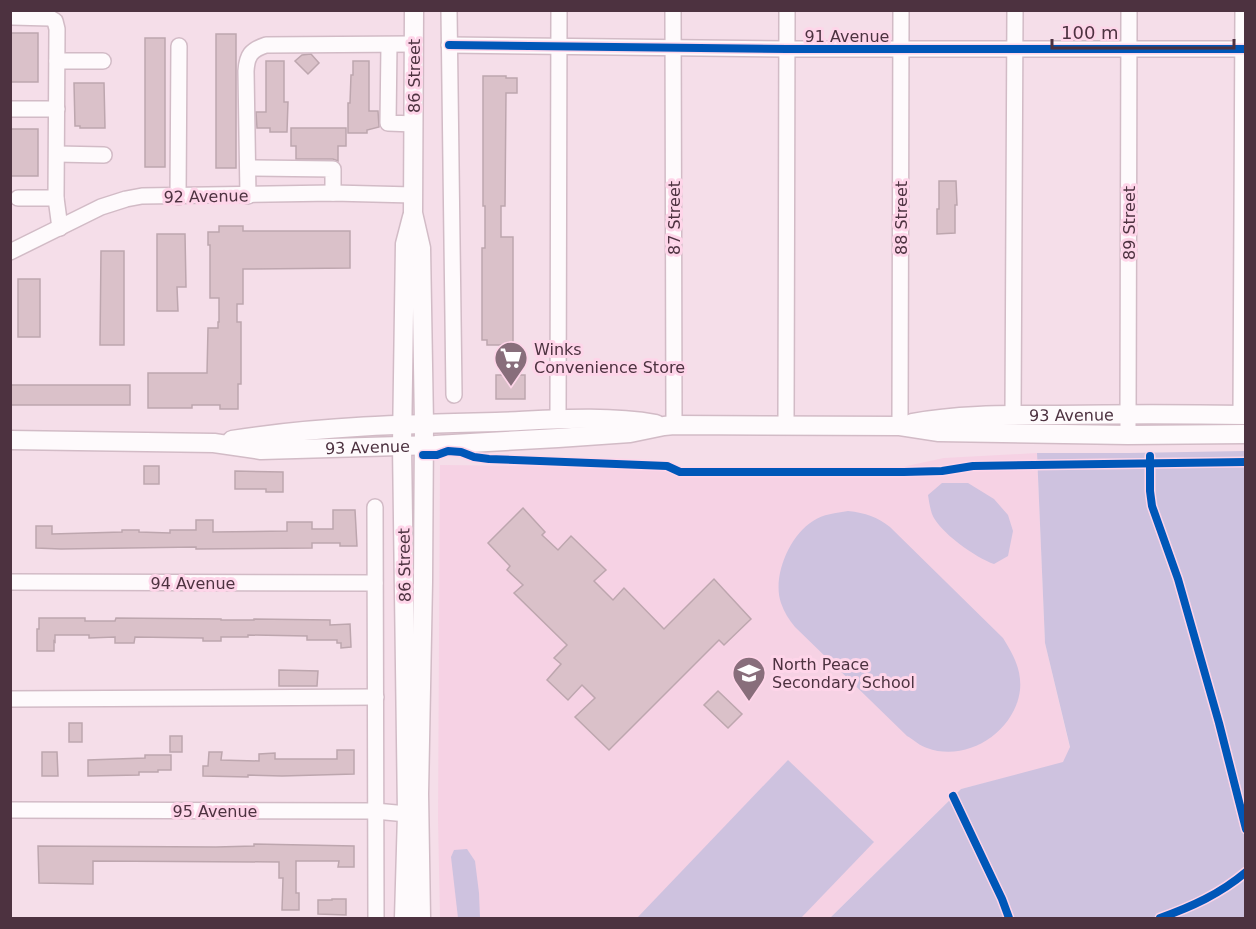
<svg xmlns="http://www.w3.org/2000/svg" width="1256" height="929" viewBox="0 0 1256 929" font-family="'DejaVu Sans',sans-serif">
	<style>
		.built { fill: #f6d2e4 }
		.green { fill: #cec2df }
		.building { fill: #dac1c9; stroke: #bda6ae; stroke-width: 1.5 }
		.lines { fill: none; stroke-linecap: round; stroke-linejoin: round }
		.minor-casing { stroke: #d2bbc6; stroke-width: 18 }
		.major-casing { stroke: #d2bbc6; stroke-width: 21 }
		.minor { stroke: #fefafc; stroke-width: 15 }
		.major { stroke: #fefafc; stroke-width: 18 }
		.cycleway-casing { stroke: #fed5e9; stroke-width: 11 }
		.cycleway { stroke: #0057b8; stroke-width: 8 }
		.labels { text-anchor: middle; stroke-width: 6; stroke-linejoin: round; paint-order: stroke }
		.street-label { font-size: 16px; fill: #4d3240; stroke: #fed5e9 }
		.poi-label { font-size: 16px; fill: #4d3240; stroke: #fed5e9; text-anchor: start }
	</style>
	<rect width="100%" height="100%" fill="#f5dee9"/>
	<!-- built -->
	<polygon class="built" points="1037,453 1045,643 1073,761 961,789 830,918 440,918 438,819 440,465 622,467 902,467 944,458"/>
	<!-- green -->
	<g class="green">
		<polygon points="1245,451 1245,918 830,918 961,789 1063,762 1070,747 1045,643 1037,453 1129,453"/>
		<path d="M942 483H968L994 499 1008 515 1013 531 1008 556 994 564C976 558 939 532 932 514 930 508 929 501 928 495Z"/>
		<path d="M848 511C866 513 877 517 890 527L1003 638C1013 654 1022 670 1020 690 1015 732 967 763 927 748 920 746 914 740 907 736L795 627C789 620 784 612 781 603 772 577 789 536 813 521 823 514 836 513 848 511Z"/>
		<polygon points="788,760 874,842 801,918 637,918"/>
		<polygon points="467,849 475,861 479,893 480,918 458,918 451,857 454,850"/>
	</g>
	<!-- building -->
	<g class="building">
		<rect x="10" y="33" width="28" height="49"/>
		<rect x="216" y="34" width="20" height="134"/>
		<rect x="145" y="38" width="20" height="129"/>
		<polygon points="311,54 319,63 308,74 295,61 302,55"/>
		<polygon points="266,61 284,61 284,102 288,102 287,132 270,132 270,128 257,128 256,112 266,112"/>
		<polygon points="353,61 369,61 369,111 378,111 379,127 367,130 367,133 348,133 348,103 350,103 351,75 353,75"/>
		<polygon points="483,76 506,76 506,78 517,78 517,93 506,93 505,206 501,206 501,237 513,237 513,345 487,345 487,340 482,340 482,248 485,248 485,206 483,206"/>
		<polygon points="74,83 104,83 105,128 80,128 80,126 75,126"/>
		<polygon points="291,128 346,128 346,146 338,146 338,161 333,159 296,159 296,146 291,146"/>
		<rect x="10" y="129" width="28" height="47"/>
		<polygon points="939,181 956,181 957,205 955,205 955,233 937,234 937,209 939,209"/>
		<polygon points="219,226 243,226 243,231 350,231 350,268 243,269 243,304 237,304 237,322 241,322 241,384 238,384 238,409 220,409 220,405 192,405 192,408 148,408 148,373 207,373 208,328 218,328 218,322 219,322 219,298 210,298 210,245 208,245 208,232 219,232"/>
		<polygon points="157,234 185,234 186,287 177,287 178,311 157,311"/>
		<polygon points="101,251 124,251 124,345 100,345"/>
		<rect x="18" y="279" width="22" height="58"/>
		<rect x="496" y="375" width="29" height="24"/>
		<rect x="10" y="385" width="120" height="20"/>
		<rect x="144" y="466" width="15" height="18"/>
		<polygon points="235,471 283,472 283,492 266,492 266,489 235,489"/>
		<polygon points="523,508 545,532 542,535 558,550 571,536 606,570 594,581 613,600 624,588 664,629 714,579 751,619 724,645 719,640 609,750 575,717 595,698 582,685 568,700 547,680 561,664 554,658 567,645 514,593 523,585 507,570 510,566 488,543"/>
		<polygon points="333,510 355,510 357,546 340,546 340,543 312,543 312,548 196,549 196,547 61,549 36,548 36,526 52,526 52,534 122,532 122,530 139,530 139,532 170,533 170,530 196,530 196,520 213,520 213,532 287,531 287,522 312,522 312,529 333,529"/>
		<polygon points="39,618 85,618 85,621 115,621 116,618 221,619 221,620 254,620 254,619 330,620 330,625 350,624 351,647 341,648 341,643 337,643 337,640 307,640 307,636 248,635 248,637 221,637 221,641 203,641 203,638 135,637 134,643 115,643 115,637 89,638 89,635 55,635 55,642 54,641 54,651 37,651 37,629 39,629"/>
		<polygon points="279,670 318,671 317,686 279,686"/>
		<polygon points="718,691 742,714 728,728 704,705"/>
		<rect x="69" y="723" width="13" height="19"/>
		<rect x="170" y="736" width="12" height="16"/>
		<polygon points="337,750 354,750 354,774 282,776 248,775 248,777 203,776 203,766 208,766 209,752 222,752 221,760 259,761 259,754 275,753 275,759 337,759"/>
		<polygon points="42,752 57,752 58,776 42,776"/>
		<polygon points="145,755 171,755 171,770 158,770 158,772 139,772 139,775 88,776 88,760 145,758"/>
		<polygon points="254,844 354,846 354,867 338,867 339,861 296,861 296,893 299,893 299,910 282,910 283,878 279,878 279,862 93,861 93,884 39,883 38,846 216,847 254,846"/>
		<polygon points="332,899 346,899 346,915 318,914 318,900 332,900"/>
	</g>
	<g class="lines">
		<defs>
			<g id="minor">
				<polyline points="449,10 454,395"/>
				<polyline points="673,10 674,425"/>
				<polyline points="12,17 50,18 55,21 57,29 56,198 60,228"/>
				<polyline points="389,45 388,123 414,124"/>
				<polyline points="449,45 787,49 1246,49"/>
				<polyline points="57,61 103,61"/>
				<polyline points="11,109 57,109"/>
				<polyline points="57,154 104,155"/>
				<polyline points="248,168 333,169 333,193"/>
				<path d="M248 196 246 71C247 55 251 50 266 45L414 44"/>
				<polyline points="178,197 179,46"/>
				<polyline points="18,198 56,198"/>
				<polyline points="10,252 101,207 126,199 142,196 333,193 413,195"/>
				<polyline points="1013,415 1015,10"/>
				<polyline points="1241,415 1243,10"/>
				<polyline points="558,420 559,10"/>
				<polyline points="786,426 787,10"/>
				<polyline points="900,426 901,10"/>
				<polyline points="1128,426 1129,10"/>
				<polyline points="375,507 376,918"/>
				<polyline points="10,582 375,583"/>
				<polyline points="10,699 376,697"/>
				<polyline points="10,810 375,811 407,814 416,817"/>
			</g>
			<g id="major">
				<polyline points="414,10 413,213 421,248 424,424 423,582 419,794 421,918"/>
				<path id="s1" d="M912 423C960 414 1009 415 1058 415 1120 414 1183 414 1246 415"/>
				<path id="s2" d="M10 440 214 443 261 450 435 445 558 438 630 433 664 426 674 425 900 426 939 432 1128 435 1246 434"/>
				<path d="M232 440C320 426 408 424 496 422 549 420 604 415 656 424"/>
				<polyline points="404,918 407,814 402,445 405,244 412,217"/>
			</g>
		</defs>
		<!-- minor casing -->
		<use href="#minor" class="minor-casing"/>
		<!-- major casing -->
		<use href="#major" class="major-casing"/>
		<!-- minor -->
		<use href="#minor" class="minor"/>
		<!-- major -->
		<use href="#major" class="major"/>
		<defs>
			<g id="cycleway">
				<polyline points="449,45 787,49 1246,49"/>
				<polyline points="423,455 437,455 448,451 461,452 474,457 489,459 667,466 680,472 904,472 942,471 973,466 1246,462"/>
				<polyline points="1150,456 1150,491 1152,506 1178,579 1219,723 1246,829"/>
				<polyline points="953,796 1002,899 1009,918"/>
				<path d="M1160 918C1191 907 1220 894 1246 872"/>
			</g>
		</defs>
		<!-- cycleway casing -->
		<use href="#cycleway" class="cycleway-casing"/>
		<!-- cycleway -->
		<use href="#cycleway" class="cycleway"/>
	</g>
	<!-- icons -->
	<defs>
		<symbol id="supermarket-pin" viewBox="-11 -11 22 30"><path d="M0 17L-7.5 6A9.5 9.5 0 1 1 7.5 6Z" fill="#886e7b" stroke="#fed5e9"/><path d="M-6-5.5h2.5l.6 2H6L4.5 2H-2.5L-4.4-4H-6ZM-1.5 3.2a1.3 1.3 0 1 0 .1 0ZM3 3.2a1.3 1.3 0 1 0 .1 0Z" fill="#fff"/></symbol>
		<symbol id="school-pin" viewBox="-11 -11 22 30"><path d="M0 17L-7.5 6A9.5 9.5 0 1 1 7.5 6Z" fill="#886e7b" stroke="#fed5e9"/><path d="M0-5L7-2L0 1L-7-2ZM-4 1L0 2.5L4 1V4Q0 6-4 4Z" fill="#fff"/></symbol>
	</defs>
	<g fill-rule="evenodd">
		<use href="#supermarket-pin" x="492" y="339" width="38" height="52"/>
		<use href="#school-pin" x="730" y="654" width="38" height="52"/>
	</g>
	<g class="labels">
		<!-- street labels -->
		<g class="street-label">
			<text x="847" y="42">91 Avenue</text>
			<text transform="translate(414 76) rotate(-90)" y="6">86 Street</text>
			<text transform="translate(206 196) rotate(-1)" y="6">92 Avenue</text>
			<text transform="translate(674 218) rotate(-90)" y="6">87 Street</text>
			<text transform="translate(901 218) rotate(-90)" y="6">88 Street</text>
			<text transform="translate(1129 223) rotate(-90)" y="6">89 Street</text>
			<text dy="6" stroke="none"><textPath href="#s1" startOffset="160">93 Avenue</textPath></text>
			<text dy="6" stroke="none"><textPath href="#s2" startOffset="358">93 Avenue</textPath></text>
			<text transform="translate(404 565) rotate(-91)" y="6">86 Street</text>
			<text x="193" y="589">94 Avenue</text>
			<text x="215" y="817">95 Avenue</text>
		</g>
		<!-- poi labels -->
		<g class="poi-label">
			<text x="534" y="355">Winks<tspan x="534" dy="18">Convenience Store</tspan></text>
			<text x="772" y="670">North Peace<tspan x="772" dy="18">Secondary School</tspan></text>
		</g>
	</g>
	<!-- border -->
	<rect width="1256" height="929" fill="none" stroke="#4d3240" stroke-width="24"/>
	<!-- scale -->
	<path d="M1052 39v9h182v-9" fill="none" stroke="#4d3240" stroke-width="3"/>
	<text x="1061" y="39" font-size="18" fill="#4d3240" stroke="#fed5e9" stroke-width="4.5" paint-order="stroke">100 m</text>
</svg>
